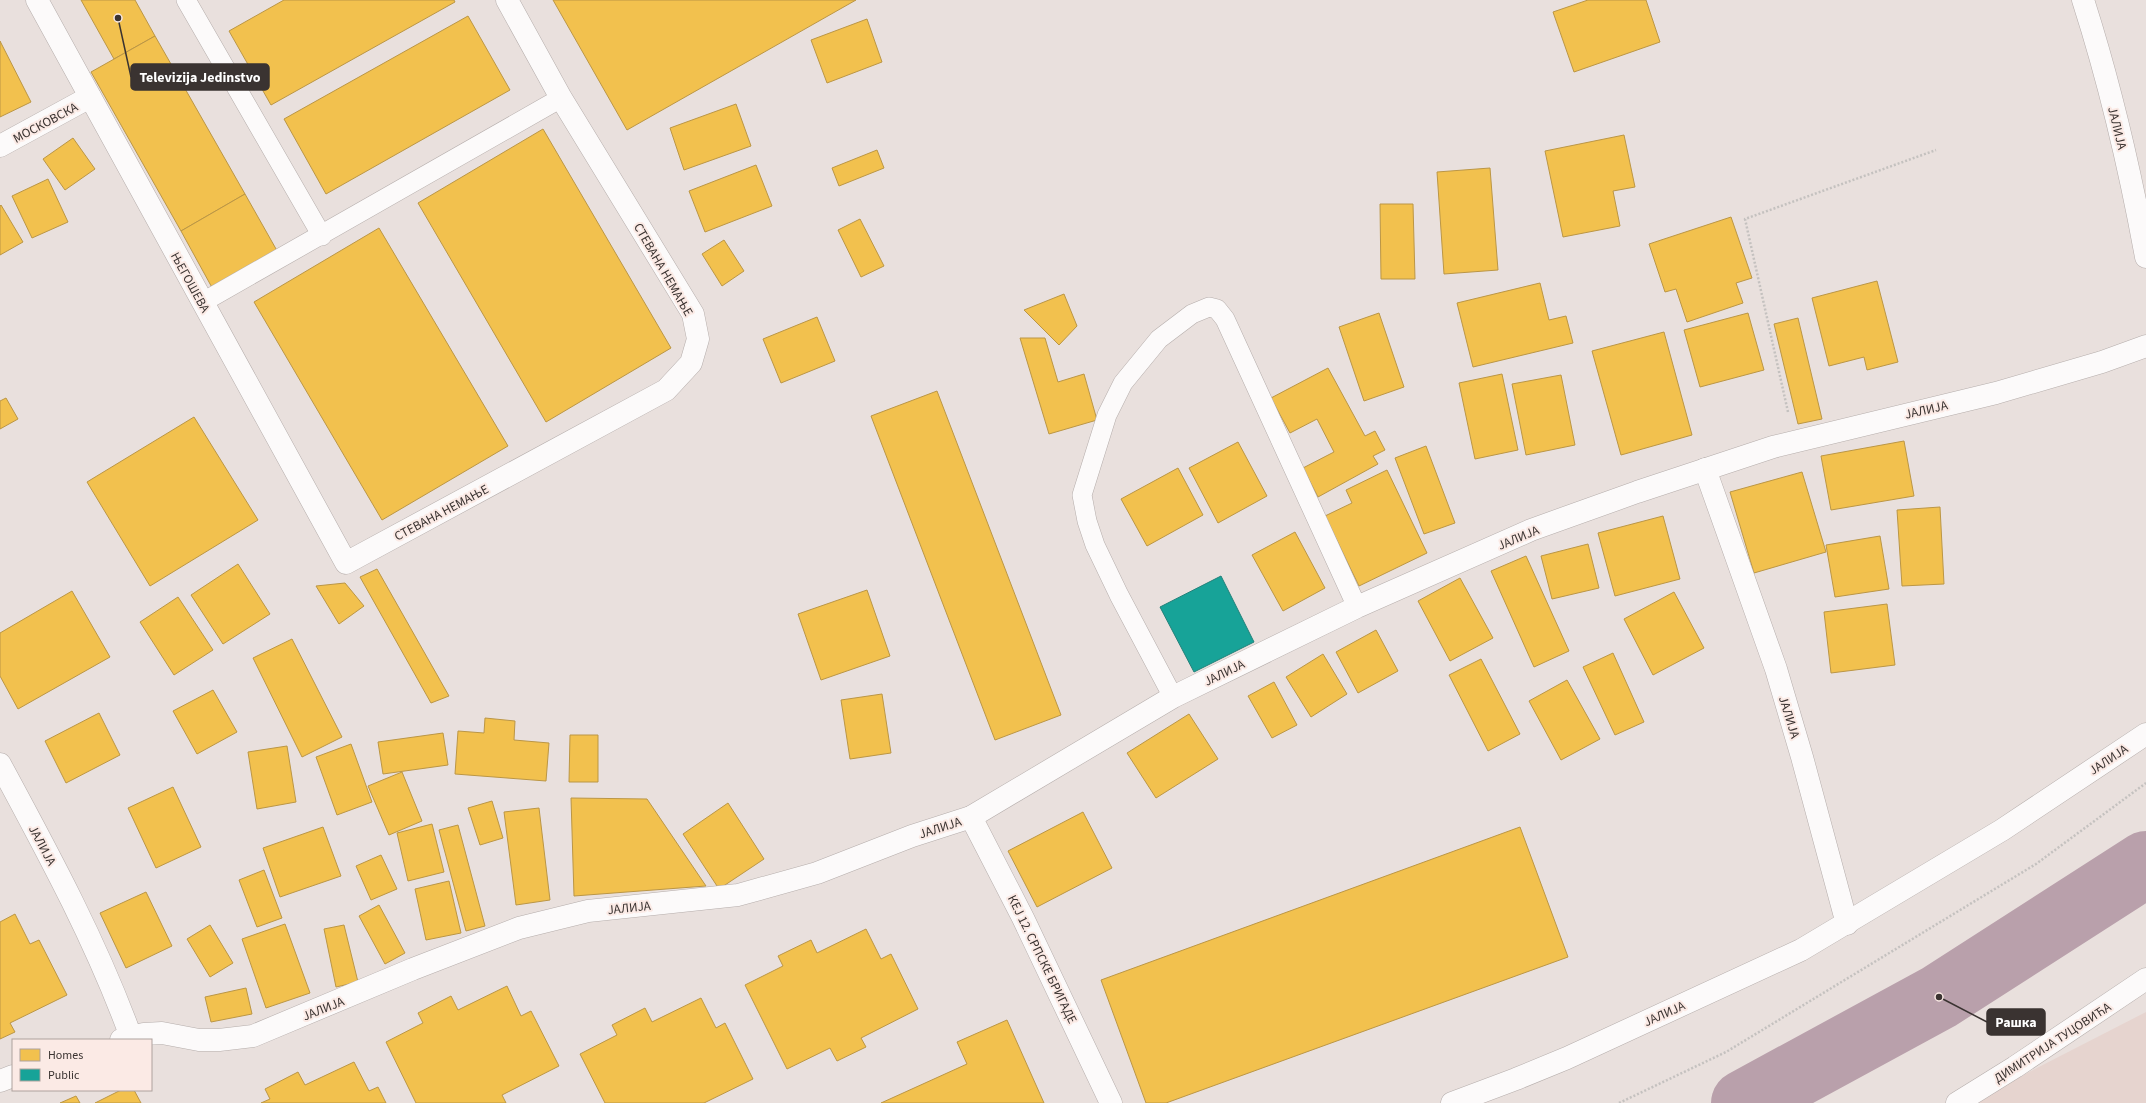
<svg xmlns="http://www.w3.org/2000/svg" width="2146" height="1103" viewBox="0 0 2146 1103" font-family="'Source Sans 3',sans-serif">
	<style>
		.built { fill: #e6d4cf }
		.homes { fill: #f2c14e; stroke: #bb9645 }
		.public { fill: #17a398; stroke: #228179 }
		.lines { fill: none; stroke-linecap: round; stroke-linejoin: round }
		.river { stroke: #b9a0ab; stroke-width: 66 }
		.service-casing { stroke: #b5adab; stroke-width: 20 }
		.minor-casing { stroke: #b5adab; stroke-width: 23 }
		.path { stroke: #c4c1bf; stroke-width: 2.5; stroke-dasharray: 2 2; stroke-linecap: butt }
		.service { stroke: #fcfafa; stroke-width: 19 }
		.minor { stroke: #fcfafa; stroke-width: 22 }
		.labels { text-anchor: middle; stroke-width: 4; stroke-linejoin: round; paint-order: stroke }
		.street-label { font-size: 13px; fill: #3a3331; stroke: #fbeae5 }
		.leader { fill: none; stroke: #3a3331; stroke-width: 1.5 }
		.callout-dot { fill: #3a3331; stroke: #fbeae5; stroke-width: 1.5 }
		.callout { fill: #3a3331; stroke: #3a3331; stroke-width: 1.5 }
		.callout-label { font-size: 14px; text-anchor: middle; font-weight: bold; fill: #fff }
	</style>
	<rect width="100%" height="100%" fill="#e9e0dd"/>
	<!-- built -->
	<polygon class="built" points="2146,1012 2146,1103 1969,1103"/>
	<!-- homes -->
	<g class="homes">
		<polygon points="81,0 135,0 155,36 114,59"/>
		<polygon points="284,0 454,0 455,2 271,105 229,31"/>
		<polygon points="553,0 856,0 627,130"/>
		<polygon points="1588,0 1646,0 1660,42 1574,72 1553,12"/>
		<polygon points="468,16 510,90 326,194 284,119"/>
		<polygon points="867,19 882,62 827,83 811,40"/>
		<polygon points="155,36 245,194 181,231 91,72"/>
		<polygon points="0,41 31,102 0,117"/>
		<polygon points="736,104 751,146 684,170 670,128"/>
		<polygon points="543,129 671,348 546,422 418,203"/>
		<polygon points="1624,135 1635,187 1613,191 1620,226 1563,237 1545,151"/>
		<polygon points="73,138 95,169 65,190 43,159"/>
		<polygon points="877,150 884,168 839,186 832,168"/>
		<polygon points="756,165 772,206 705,232 689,191"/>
		<polygon points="1490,168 1498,270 1444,274 1437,172"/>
		<polygon points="48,179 68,222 32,238 12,196"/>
		<polygon points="245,194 280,256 215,293 181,231"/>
		<polygon points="1380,204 1413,204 1415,279 1381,279"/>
		<polygon points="1,205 23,242 0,255 0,206"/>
		<polygon points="1731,217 1752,278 1736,283 1743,303 1687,322 1676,289 1665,292 1649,244"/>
		<polygon points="860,219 884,266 861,277 838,230"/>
		<polygon points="379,228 508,446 382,520 254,302"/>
		<polygon points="724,240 744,271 722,286 702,254"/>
		<polygon points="1877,281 1898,362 1867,370 1864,357 1829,366 1812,298"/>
		<polygon points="1540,283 1549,320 1566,316 1573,343 1473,367 1457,303"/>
		<polygon points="1064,294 1077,326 1059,345 1024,310"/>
		<polygon points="1379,313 1404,387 1364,401 1339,327"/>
		<polygon points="1748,313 1764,370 1700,387 1684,330"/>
		<polygon points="817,317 835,361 781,383 763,339"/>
		<polygon points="1798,318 1822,419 1798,424 1774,324"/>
		<polygon points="1664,332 1692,435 1621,455 1592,351"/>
		<polygon points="1020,338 1045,338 1058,382 1084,374 1097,420 1049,434"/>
		<polygon points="1328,368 1365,436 1375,431 1385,450 1373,456 1378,464 1318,497 1303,468 1334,452 1317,419 1290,433 1271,398"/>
		<polygon points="1502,374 1518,450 1475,459 1459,383"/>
		<polygon points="1561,375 1575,445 1526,455 1512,384"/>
		<polygon points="937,391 1061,715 995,740 871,416"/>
		<polygon points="6,398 18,419 0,429 0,401"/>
		<polygon points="194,417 258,520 150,586 87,482"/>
		<polygon points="1904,441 1914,496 1831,510 1821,456"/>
		<polygon points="1238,442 1267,496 1218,523 1189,468"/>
		<polygon points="1426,446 1455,523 1424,534 1395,458"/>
		<polygon points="1178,468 1203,515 1147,546 1121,499"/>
		<polygon points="1387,470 1427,553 1359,586 1325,516 1352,503 1346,490"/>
		<polygon points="1802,472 1826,552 1754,573 1730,492"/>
		<polygon points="1940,507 1944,584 1902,586 1897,510"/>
		<polygon points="1663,516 1680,579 1615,596 1598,533"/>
		<polygon points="1295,532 1325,588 1283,611 1252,555"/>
		<polygon points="1880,536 1889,589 1835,597 1826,545"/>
		<polygon points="1588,544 1599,588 1552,599 1541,556"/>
		<polygon points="1526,556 1569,651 1534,667 1491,571"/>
		<polygon points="238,564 270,614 223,644 191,595"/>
		<polygon points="377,569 449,696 431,703 360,577"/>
		<polygon points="1460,578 1493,638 1450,661 1418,601"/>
		<polygon points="345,583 364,606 339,624 316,586"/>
		<polygon points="867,590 890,656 821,680 798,614"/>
		<polygon points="72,591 110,657 18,709 0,676 0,633"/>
		<polygon points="1674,592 1704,648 1653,675 1624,619"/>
		<polygon points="178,597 213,650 174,675 140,622"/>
		<polygon points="1887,604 1895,665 1831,673 1824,612"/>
		<polygon points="1376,630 1398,671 1358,693 1336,652"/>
		<polygon points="292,639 342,737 302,757 253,658"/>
		<polygon points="1613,653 1644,722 1615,735 1583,667"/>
		<polygon points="1323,654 1347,694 1311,717 1286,677"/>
		<polygon points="1481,659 1520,734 1488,751 1449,675"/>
		<polygon points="1567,680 1600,739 1561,760 1529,701"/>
		<polygon points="1274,682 1297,725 1272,738 1248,696"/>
		<polygon points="213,690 237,732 197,754 173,711"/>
		<polygon points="882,694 891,753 850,759 841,700"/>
		<polygon points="99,713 120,755 66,783 45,741"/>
		<polygon points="1189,714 1218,759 1156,798 1127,753"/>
		<polygon points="485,718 515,721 514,740 549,743 546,781 455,774 458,731 484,733"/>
		<polygon points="443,733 448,765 383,774 378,742"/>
		<polygon points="570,735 598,735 598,782 569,782"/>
		<polygon points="351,744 372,802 337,815 316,757"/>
		<polygon points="287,746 296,802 257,809 248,752"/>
		<polygon points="402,772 422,821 389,835 368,786"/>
		<polygon points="173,787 201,847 156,868 128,808"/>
		<polygon points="571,798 647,799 706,886 574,896"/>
		<polygon points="492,801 503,838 480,845 468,808"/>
		<polygon points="728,803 764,859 719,889 683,834"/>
		<polygon points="539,808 550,900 516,905 504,812"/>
		<polygon points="1083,812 1112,868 1037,907 1008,851"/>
		<polygon points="432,824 444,872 408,881 397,833"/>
		<polygon points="458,825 485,926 466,931 439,830"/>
		<polygon points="323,827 341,876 280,897 263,848"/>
		<polygon points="1520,827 1568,957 1166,1103 1146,1103 1101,980"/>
		<polygon points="381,855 397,889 371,900 356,866"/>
		<polygon points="264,870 282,918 257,927 239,880"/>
		<polygon points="449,881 461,933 426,940 415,889"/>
		<polygon points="146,892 172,946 126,968 100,913"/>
		<polygon points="379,905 405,953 385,964 359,916"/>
		<polygon points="15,914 30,944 39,940 67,995 10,1023 15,1032 0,1039 0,922"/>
		<polygon points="285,924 310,993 266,1008 242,939"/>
		<polygon points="210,925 233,963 210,977 187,939"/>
		<polygon points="344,925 358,982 336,987 324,929"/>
		<polygon points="866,929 881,959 891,954 918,1009 861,1038 866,1047 837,1061 830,1048 787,1069 745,985 783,966 778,956 811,940 817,953"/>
		<polygon points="507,986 521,1016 531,1011 559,1066 502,1095 506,1103 416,1103 386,1042 423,1023 418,1013 451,996 458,1010"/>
		<polygon points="246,988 252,1014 211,1022 205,997"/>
		<polygon points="701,998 716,1028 725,1023 753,1079 704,1103 605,1103 580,1054 617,1035 612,1025 645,1008 652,1022"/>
		<polygon points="1007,1020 1044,1103 881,1103 967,1064 957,1042"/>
		<polygon points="354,1062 369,1091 378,1087 386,1103 261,1103 270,1099 265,1089 298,1072 305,1085"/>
		<polygon points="121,1090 134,1090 141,1103 95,1103"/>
		<polygon points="76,1096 80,1103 60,1103"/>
	</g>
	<!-- public -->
	<polygon class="public" points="1221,576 1254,642 1194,672 1160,607"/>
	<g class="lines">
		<!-- river -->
		<polyline class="river" points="1744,1103 1939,997 2146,864"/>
		<defs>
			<g id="service">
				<polyline points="186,0 322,236"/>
				<polyline points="203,302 561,98"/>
				<polyline points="1173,697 1119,595 1095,545 1087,521 1082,495 1107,415 1123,383 1159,339 1192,314 1209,307 1217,309 1225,319 1357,607"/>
			</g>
			<g id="minor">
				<polyline points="37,0 346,563 666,390 691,363 698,339 693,314 561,98 507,0"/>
				<path d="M2083 0C2110 84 2130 170 2146 257"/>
				<polyline points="0,146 90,97"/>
				<polyline points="1705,469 1776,669 1802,757 1847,924"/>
				<path d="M0 764C48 853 96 941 131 1037"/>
				<polyline points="971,817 1023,918 1111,1103"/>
				<polyline points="121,1040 144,1034 162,1033 199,1040 219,1040 253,1036 413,969 519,928 588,911 738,895 817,873 912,836 971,817 1173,697 1357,607 1531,530 1637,492 1773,447 1996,393 2102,362 2146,346"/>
				<polyline points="0,1081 13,1076"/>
				<polyline points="1452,1103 1516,1079 1567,1058 1801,950 2002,830 2146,734"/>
				<polyline points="1957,1103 2015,1067 2146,979"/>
			</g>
		</defs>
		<!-- service casing -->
		<use href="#service" class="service-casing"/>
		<!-- minor casing -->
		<use href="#minor" class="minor-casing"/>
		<!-- path -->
		<g class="path">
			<polyline points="1788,412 1745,219 1936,150"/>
			<polyline points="1619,1103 1726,1052 2036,864 2146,783"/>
		</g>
		<!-- service -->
		<use href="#service" class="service"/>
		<!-- minor -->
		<use href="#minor" class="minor"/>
	</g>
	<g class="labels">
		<!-- street labels -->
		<g class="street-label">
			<text transform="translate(45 122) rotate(-28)" y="5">МОСКОВСКА</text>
			<text transform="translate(2118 128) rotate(76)" y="5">ЈАЛИЈА</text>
			<text transform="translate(664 269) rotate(60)" y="5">СТЕВАНА НЕМАЊЕ</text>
			<text transform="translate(191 282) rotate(61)" y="5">ЊЕГОШЕВА</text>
			<text transform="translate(1926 409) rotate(-13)" y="5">ЈАЛИЈА</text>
			<text transform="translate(441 512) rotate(-28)" y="5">СТЕВАНА НЕМАЊЕ</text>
			<text transform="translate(1518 537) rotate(-23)" y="5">ЈАЛИЈА</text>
			<text transform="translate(1224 672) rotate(-26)" y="5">ЈАЛИЈА</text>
			<text transform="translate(1790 717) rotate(73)" y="5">ЈАЛИЈА</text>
			<text transform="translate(2108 759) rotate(-34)" y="5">ЈАЛИЈА</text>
			<text transform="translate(940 827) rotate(-18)" y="5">ЈАЛИЈА</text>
			<text transform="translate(43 845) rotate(62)" y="5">ЈАЛИЈА</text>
			<text transform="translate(629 907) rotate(-6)" y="5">ЈАЛИЈА</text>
			<text transform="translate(1043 959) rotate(64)" y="5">КЕЈ 12. СРПСКЕ БРИГАДЕ</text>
			<text transform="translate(323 1008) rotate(-22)" y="5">ЈАЛИЈА</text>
			<text transform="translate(1664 1013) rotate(-24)" y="5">ЈАЛИЈА</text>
			<text transform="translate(2052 1042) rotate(-33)" y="5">ДИМИТРИЈА ТУЦОВИЋА</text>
		</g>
	</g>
	<!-- callouts -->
	<path class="leader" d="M118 18L131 77M1939 997L1987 1022"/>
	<g class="callout-dot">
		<circle cx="118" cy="18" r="4"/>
		<circle cx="1939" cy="997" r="4"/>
	</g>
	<g class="callout">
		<rect x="131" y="64" width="138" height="26" rx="4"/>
		<rect x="1987" y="1009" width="58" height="26" rx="4"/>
	</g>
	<g class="callout-label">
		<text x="200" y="82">Televizija Jedinstvo</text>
		<text x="2016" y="1027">Рашка</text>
	</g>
	<!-- legend -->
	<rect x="12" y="1039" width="140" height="52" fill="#fbeae5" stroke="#aea19d"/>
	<rect x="20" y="1049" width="20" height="12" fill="#f2c14e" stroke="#aea19d"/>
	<text x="48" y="1059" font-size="12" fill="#3a3331">Homes</text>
	<rect x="20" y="1069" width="20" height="12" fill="#17a398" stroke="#aea19d"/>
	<text x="48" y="1079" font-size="12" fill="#3a3331">Public</text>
</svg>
